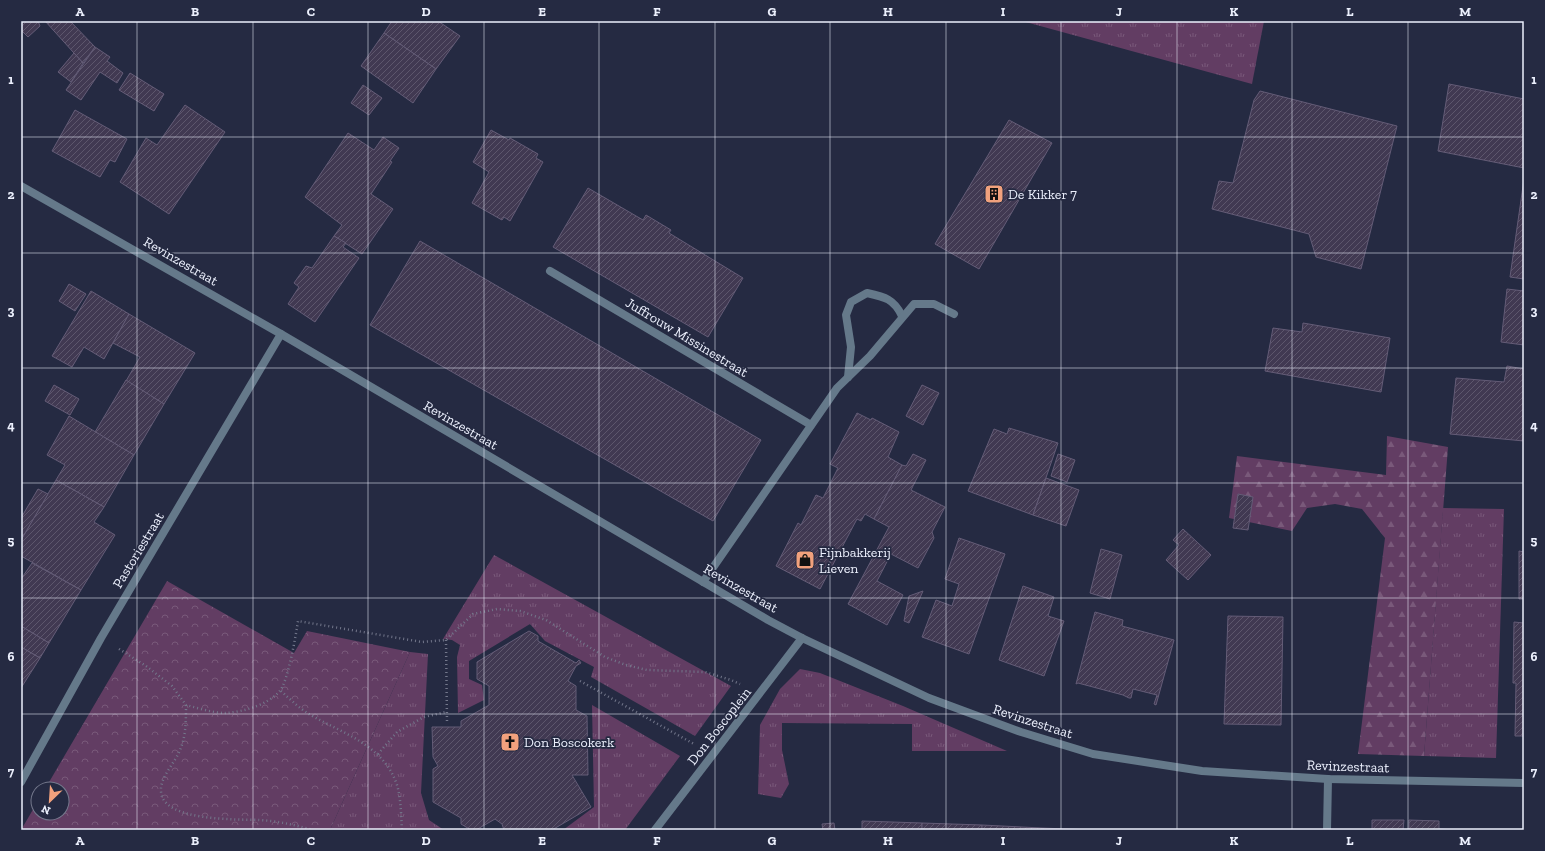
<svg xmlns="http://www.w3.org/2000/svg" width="1545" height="851" viewBox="0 0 1545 851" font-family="'Zilla Slab',serif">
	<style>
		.grass { fill: url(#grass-tufts) }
		.forest { fill: url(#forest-firs) }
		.park { fill: url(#park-crowns) }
		.building { fill: url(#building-hatch); stroke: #645c77 }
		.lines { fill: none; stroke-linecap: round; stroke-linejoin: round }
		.path { stroke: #73778b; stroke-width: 2.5; stroke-dasharray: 1 3; stroke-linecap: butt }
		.service { stroke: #65798a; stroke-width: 8 }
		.minor { stroke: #65798a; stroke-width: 8 }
		.grid { fill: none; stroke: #ecf0fd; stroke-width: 1; stroke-opacity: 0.55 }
		.labels { text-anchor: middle; stroke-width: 3.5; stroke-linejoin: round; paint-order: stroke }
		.poi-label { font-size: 14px; fill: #ecf0fd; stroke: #252a42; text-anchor: start }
		.street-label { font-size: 14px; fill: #ecf0fd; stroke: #252a42 }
		.neatline { fill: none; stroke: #ecf0fd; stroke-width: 1.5 }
		.grid-label { font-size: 13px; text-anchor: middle; font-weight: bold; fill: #ecf0fd }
	</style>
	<defs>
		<pattern id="grass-tufts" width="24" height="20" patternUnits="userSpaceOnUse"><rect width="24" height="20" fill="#623d63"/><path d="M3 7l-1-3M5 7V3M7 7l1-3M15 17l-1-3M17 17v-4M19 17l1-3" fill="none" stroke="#79597a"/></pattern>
		<pattern id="forest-firs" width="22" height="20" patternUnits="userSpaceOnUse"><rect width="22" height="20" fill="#623d63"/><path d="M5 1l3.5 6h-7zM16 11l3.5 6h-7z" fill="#79597a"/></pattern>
		<pattern id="park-crowns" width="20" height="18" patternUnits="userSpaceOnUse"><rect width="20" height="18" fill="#623d63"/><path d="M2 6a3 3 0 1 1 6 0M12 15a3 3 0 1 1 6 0" fill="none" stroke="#79597a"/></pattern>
		<pattern id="building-hatch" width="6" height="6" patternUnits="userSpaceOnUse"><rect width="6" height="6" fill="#413952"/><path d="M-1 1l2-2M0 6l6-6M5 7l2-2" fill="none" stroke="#5d566c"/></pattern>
	</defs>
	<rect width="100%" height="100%" fill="#252a42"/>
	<!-- grass -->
	<g class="grass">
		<polygon points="1022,21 1264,21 1252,84"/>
		<polygon points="1443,508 1504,509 1496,758 1424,756"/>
		<polygon points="494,555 731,686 695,736 591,677 594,667 545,641 530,624 469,661 469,679 482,685 484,700 458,713 457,657 460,645 452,640 443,639"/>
		<polygon points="410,652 428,654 421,793 429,820 444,830 330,830"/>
		<polygon points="800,669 820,673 903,706 1007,751 912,751 912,724 782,723 782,750 789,784 781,798 758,794 760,725 780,689"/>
		<polygon points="592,705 680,756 625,830 563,830 594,807"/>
	</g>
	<!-- forest -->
	<polygon class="forest" points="1387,436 1448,447 1424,756 1358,754 1385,538 1362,509 1335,504 1307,508 1292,531 1229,518 1237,456 1386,475"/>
	<!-- park -->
	<polygon class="park" points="167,581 294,653 307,631 410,652 330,830 21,830 38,801 38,813 62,813 62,789 45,789"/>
	<!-- building -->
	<g class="building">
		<polygon points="21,21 38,21 40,26 28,37 21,30"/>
		<polygon points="45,21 70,21 95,47 83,63"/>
		<polygon points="392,21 438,21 460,36 436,69 384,33"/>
		<polygon points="384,33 436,69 413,103 361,66"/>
		<polygon points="95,47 110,57 107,61 123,73 117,83 100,72 81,100 66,90"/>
		<polygon points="74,53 83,63 71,82 58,72"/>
		<polygon points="130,73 164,94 154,111 119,90"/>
		<polygon points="1449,84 1524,99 1524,168 1438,151"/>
		<polygon points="363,85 382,98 369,115 351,103"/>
		<polygon points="1260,91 1397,126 1361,269 1316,257 1309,234 1212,209 1219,181 1233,183 1254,100"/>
		<polygon points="185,105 225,132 169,214 120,182 146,138 157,145"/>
		<polygon points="75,110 127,139 115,162 110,160 100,177 52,151"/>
		<polygon points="1009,120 1052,143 979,269 935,244"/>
		<polygon points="491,130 509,140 510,138 538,154 536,158 543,162 510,221 504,217 502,220 472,203 489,172 473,162"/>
		<polygon points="348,133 374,150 383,137 399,148 390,161 392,162 371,194 393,209 362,254 334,236 342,225 305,197"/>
		<polygon points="1524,179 1524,279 1510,277"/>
		<polygon points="588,188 643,220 646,215 671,230 669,233 743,278 708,337 553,247"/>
		<polygon points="334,236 346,243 343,247 359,258 315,322 288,304 299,287 294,283 306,266 312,268"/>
		<polygon points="420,241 761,440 713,521 370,325"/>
		<polygon points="69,284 86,294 75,311 59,301"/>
		<polygon points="1507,289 1524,291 1524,345 1501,342"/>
		<polygon points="91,291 129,314 104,359 84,347 72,367 52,356"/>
		<polygon points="129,314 195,353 164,404 126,381 140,357 113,343"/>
		<polygon points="1303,323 1390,338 1381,392 1265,371 1273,328 1302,332"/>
		<polygon points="1507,366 1524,369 1524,441 1450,434 1456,378 1504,382"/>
		<polygon points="126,380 164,404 134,455 95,432"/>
		<polygon points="54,385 79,399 70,415 45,401"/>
		<polygon points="922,385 939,393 923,425 906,416"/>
		<polygon points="857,413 871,420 872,418 899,432 888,457 902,465 874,519 865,514 861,521 857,519 820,589 776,566 798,523 801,525 816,495 823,498 838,468 830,464"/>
		<polygon points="69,416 134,455 104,507 56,480 65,465 47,455"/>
		<polygon points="1009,428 1058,443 1033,515 968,491 994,429 1007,434"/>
		<polygon points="913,454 926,460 911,490 945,507 932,532 934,538 918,568 891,554 877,581 903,595 887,625 848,604 889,527 874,519 902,465 906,466"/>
		<polygon points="1058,454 1075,460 1067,482 1051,476"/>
		<polygon points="1046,478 1079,490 1066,526 1033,515"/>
		<polygon points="56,480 104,507 94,522 115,535 81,590 21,556 21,540"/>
		<polygon points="38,489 48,494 21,540 21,518"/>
		<polygon points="1238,494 1253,497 1248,530 1233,528"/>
		<polygon points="1183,529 1211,555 1188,580 1166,560 1179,545 1173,540"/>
		<polygon points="959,538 1005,554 969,654 922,637 936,600 952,606 959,584 945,579"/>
		<polygon points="1101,549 1122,555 1110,599 1090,593"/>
		<polygon points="1519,551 1524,552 1524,599 1519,599"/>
		<polygon points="32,563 81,590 49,643 21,626 21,579"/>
		<polygon points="1023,586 1054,597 1048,616 1064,621 1044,676 999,660"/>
		<polygon points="923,591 909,623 904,621 909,596"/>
		<polygon points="1095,612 1123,620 1122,626 1174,640 1156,705 1154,704 1157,695 1133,689 1131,698 1129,698 1123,695 1078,683 1076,684"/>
		<polygon points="1228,616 1283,617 1281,725 1224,724"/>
		<polygon points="1514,622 1524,623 1524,736 1515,736 1516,683 1513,683"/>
		<polygon points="21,626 49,643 40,658 21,647"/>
		<polygon points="529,631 538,636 538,641 576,663 579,660 581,663 576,666 568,681 576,686 576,710 587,716 588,775 572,775 591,807 552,830 504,830 502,824 495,819 476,830 471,830 461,824 461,818 433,802 433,769 438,766 433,757 432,727 461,727 461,721 489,705 489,686 477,679 477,662"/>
		<polygon points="21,647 40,658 21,688"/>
		<polygon points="1372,820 1404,820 1403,830 1372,830"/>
		<polygon points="1409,820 1439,821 1439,829 1455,830 1409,830"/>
		<polygon points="862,821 922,823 922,830 862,830"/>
		<polygon points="834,823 835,830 823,830 822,824"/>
		<polygon points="922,823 982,825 982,830 922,830"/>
		<polygon points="982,825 1042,828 1042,830 982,830"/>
		<polygon points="1042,828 1092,830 1042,830"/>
	</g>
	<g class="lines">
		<!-- path -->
		<g class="path">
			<polyline points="446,640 447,722"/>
			<path d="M119 649 146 666 172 686 186 705C198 708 213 713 225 713 243 712 267 705 279 692 288 683 296 634 298 621L422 642 446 640 473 614 497 609 520 611 546 620 605 657 626 665 647 670 705 672 731 680 740 684"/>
			<polyline points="580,681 694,744"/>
			<path d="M281 691C290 699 299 708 309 714 343 734 383 744 397 785 401 798 401 816 402 830"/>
			<path d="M186 705C186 721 186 736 180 750 175 763 160 777 161 791 162 822 238 819 259 820 278 821 295 825 313 830"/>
			<polyline points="378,754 397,732 424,717 446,712"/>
		</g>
		<!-- service -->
		<g class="service">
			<polyline points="550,271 811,425"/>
			<path d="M848 377 851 347 846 315 851 302 867 293C885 297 894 299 902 316"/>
			<polyline points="703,582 837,388 870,356 914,304 934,304 954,314"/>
		</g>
		<!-- minor -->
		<g class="minor">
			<polyline points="21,186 281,334 768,620 802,638 929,698 1021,732 1093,754 1202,771 1328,779 1524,783"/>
			<polyline points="21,782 101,638 281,334"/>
			<polyline points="655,830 802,638"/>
			<polyline points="1327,830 1328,779"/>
		</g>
	</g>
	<!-- grid -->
	<path class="grid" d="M137 21V830M253 21V830M368 21V830M484 21V830M599 21V830M715 21V830M830 21V830M946 21V830M1061 21V830M1177 21V830M1292 21V830M1408 21V830M21 137H1524M21 253H1524M21 368H1524M21 483H1524M21 598H1524M21 714H1524"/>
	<!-- icons -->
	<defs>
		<symbol id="building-square" viewBox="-11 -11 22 22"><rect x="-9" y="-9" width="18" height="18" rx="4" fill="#f1a17d" stroke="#252a42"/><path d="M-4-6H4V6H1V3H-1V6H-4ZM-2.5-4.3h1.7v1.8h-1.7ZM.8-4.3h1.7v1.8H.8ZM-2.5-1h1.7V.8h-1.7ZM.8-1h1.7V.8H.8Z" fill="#111"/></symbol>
		<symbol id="shop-square" viewBox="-11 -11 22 22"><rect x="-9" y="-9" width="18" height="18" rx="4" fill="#f1a17d" stroke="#252a42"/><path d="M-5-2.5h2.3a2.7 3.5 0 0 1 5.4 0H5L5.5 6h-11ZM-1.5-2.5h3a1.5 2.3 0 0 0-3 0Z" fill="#111"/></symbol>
		<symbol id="church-square" viewBox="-11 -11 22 22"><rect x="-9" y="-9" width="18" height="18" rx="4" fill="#f1a17d" stroke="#252a42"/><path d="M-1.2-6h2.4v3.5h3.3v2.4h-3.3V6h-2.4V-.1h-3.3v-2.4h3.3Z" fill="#111"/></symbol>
	</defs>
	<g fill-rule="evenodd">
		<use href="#building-square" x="983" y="183" width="22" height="22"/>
		<use href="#shop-square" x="794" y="549" width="22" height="22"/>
		<use href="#church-square" x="499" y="731" width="22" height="22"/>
	</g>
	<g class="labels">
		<!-- poi labels -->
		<g class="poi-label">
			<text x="1008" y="199">De Kikker 7</text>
			<text x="819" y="557">Fijnbakkerij<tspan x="819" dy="16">Lieven</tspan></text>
			<text x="524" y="747">Don Boscokerk</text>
		</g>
		<!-- street labels -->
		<g class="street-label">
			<text transform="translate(181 261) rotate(30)" y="5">Revinzestraat</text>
			<text transform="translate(687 337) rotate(31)" y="5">Juffrouw Missinestraat</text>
			<text transform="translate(461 425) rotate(30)" y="5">Revinzestraat</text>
			<text transform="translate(138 550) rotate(-59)" y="5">Pastoriestraat</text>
			<text transform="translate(741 588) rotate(30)" y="5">Revinzestraat</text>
			<text transform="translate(1033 721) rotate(18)" y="5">Revinzestraat</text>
			<text transform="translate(719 726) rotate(-52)" y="5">Don Boscoplein</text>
			<text transform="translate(1348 766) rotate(2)" y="5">Revinzestraat</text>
		</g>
	</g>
	<!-- border -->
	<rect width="1545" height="851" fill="none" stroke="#252a42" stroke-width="44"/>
	<!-- north arrow -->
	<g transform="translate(50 801) rotate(205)"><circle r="19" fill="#252a42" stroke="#75798d"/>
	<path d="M0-3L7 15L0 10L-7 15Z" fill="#f1a17d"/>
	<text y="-6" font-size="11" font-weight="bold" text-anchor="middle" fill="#ecf0fd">N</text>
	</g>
	<rect x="22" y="22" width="1501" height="807" class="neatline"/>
	<g class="grid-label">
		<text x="80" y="16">A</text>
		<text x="195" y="16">B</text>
		<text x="311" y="16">C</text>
		<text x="426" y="16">D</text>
		<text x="542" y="16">E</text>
		<text x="657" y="16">F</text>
		<text x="772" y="16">G</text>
		<text x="888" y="16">H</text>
		<text x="1003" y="16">I</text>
		<text x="1119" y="16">J</text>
		<text x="1234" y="16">K</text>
		<text x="1350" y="16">L</text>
		<text x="1465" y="16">M</text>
		<text x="11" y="84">1</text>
		<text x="1534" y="84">1</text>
		<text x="11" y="199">2</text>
		<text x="1534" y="199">2</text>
		<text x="11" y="315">3</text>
		<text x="1534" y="315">3</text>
		<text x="11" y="430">4</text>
		<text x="1534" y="430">4</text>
		<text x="11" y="545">5</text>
		<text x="1534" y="545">5</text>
		<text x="11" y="661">6</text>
		<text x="1534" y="661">6</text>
		<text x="11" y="776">7</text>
		<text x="1534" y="776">7</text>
		<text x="80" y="845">A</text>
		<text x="195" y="845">B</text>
		<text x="311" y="845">C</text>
		<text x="426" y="845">D</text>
		<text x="542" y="845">E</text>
		<text x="657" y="845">F</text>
		<text x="772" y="845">G</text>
		<text x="888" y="845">H</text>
		<text x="1003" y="845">I</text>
		<text x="1119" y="845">J</text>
		<text x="1234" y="845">K</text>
		<text x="1350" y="845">L</text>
		<text x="1465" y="845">M</text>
	</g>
</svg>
